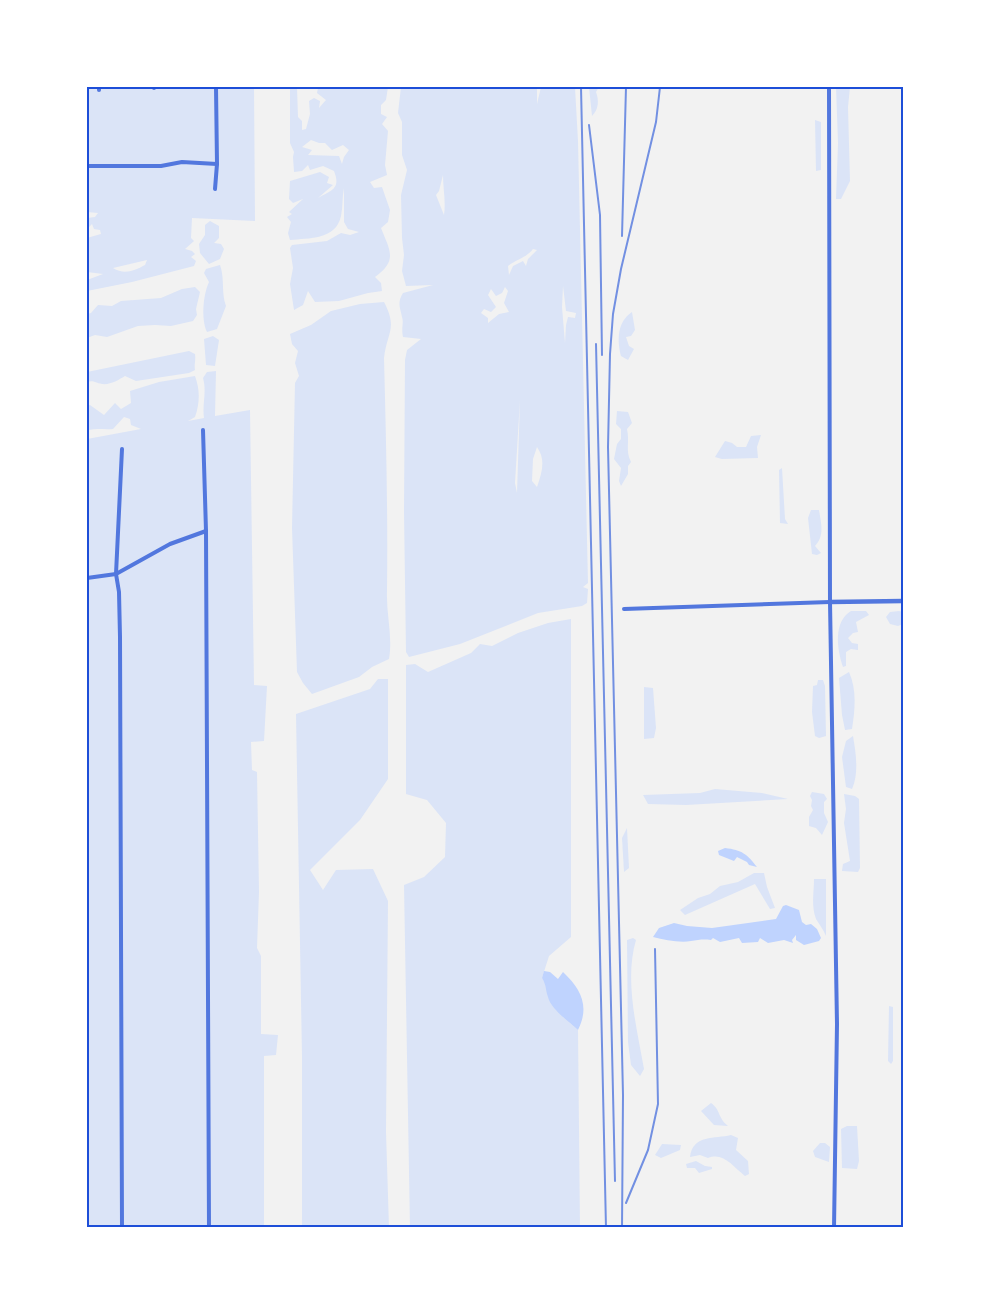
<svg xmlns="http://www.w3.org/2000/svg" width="990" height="1315" viewBox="0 0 990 1315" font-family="Inter,sans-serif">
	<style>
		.green { fill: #dbe4f7; fill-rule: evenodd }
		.water { fill: #bfd3fe }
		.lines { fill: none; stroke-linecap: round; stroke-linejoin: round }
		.minor { stroke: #5277de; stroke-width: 4 }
		.tertiary { stroke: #5277de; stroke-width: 4.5 }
		.rail { stroke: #7290e2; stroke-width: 2 }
		.neatline { fill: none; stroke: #1d4ed8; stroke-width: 2 }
	</style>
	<rect width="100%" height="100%" fill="#f2f2f2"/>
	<!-- green -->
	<g class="green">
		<path d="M87 87H254L255 221 192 218 191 238 194 241 185 249 192 251 195 254 191 257 196 261 194 266 132 282 87 291V280L103 274 87 272V238L101 234 100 230 94 229 92 224 87 229V218L95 217 98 213 87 212ZM147 260 145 265C134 271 124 275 113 268Z"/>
		<path d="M290 87H297L298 117 302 121V130L306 129 310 114 309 101 314 98 320 101 319 108 326 100 317 93 318 88 316 87H388L386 100 381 105V114L387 117 382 124 388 131 385 165 387 175 370 182 374 188 382 187 390 210 388 222 381 228C390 251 398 260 375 277L381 283 382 291 368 293 339 301 315 302 308 291 303 305 294 310 290 284 293 268 290 248 292 245 327 241 341 233 350 235 359 232 348 229 344 222V188C342 197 343 207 341 216 336 240 309 238 290 240L288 233 291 222 287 217 292 214 289 212 303 199 293 203 289 199 290 181 320 172 329 177 327 183 333 185 318 198C332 190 341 189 334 171L323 166 310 170 308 165 302 171 294 172 293 157 294 152 290 143ZM311 140 319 143H325L332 150 343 145 349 150 344 157 342 164 339 156 308 155 312 150 302 147Z"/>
		<path d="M401 87H537V104L541 87H575L578 141 588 583 583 587 588 589 587 603 582 606 538 613 460 644 409 657 406 652 404 512 405 360 407 350 421 339 403 337C401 327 404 323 402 317 400 307 397 303 403 293L433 285 406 286 402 271 404 255 402 238 401 195 407 170 402 155V122L398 113ZM443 175C443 188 446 202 444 215L436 195 439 191ZM533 249 537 250 528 259 526 266 523 261 513 266 509 275 508 266C517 259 526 258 533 249ZM563 286 566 311 576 313 575 318 568 317 566 325 565 343 562 307ZM505 287 508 291 504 303 509 312 499 314 488 323V318L481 313 484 309 491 312 496 307 488 295 491 289 496 296 502 293ZM520 400 517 493 515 483ZM537 447C546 460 542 472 537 487L532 481 533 459Z"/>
		<path d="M589 87H599L596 92C599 100 599 109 592 116Z"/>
		<polygon points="836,87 850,87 848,107 850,181 841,199 836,199 838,143"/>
		<polygon points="815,120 821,122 821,170 816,171"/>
		<polygon points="210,221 219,226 219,238 214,243 221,244 224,249 220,259 209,264 200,253 199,244 205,235 205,225"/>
		<path d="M220 265C225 279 221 293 226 306L217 329 207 332C201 319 203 295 209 282L204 273 206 269Z"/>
		<polygon points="195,287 200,292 196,309 197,315 193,321 171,326 155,325 138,326 107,337 95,335 87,338 87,314 91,313 98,305 112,306 121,301 161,298 182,289"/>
		<path d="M384 302C398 329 387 332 384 358 386 435 388 513 387 591 386 614 393 636 389 659L372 667 359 677 312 694 303 683 297 672 292 528 295 383 299 376 295 363 298 351 292 344 290 334 311 325 331 311 360 304Z"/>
		<path d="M632 312 635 330 631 336 626 337 629 346 634 349 628 360 621 356C617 340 617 322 632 312Z"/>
		<polygon points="213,336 219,340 215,366 206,365 204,339"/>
		<path d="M189 351 195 354C196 360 194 364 195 370L189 373 136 381 125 376C118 380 111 385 102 384 95 383 94 380 87 382V372Z"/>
		<path d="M216 371 215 416 250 410 254 685 267 686 264 741 251 742 252 770 257 772 259 892 257 948 261 956V1034L278 1035 276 1055 264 1056V1228H87V439L141 429 131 425 130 419 124 417 113 429C105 430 97 428 89 430L87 435V406L90 405 104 415 115 403 121 409 131 403 130 391 159 382 195 376C200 390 200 402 195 417L188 421 204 418C202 404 207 392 203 378L207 372Z"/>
		<path d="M617 411 628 412 632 423 627 429C630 443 625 450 631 462L628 466V474L621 486 619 481 621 468 614 459 617 444 621 439V429L616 424Z"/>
		<polygon points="761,435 757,447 758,458 722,459 715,457 725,441 732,443 737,447 746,447 751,436"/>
		<polygon points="782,468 785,519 788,524 780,523 779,470"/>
		<path d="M811 510H819C821 523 825 536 815 546L821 553 817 555 812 554 808 518Z"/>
		<path d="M851 611H866L869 615 856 622 858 632 853 633 848 638 852 643 858 644V650L851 649 846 652V666L843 667C837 649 833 622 851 611Z"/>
		<polygon points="899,611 903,612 903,624 898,626 890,624 886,617 890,612"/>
		<polygon points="571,619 571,937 549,956 542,978 563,1017 578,1030 580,1228 410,1228 404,885 424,877 445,857 446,823 427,800 406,794 406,665 415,664 428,672 471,653 480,644 492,646 518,633 548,623"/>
		<path d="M849 672C857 690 855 710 852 729L845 730 842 715 839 678Z"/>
		<polygon points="378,679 388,679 388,779 360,820 310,870 323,890 336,870 373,869 388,901 386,1132 389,1228 302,1228 302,1057 296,714 370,689"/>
		<polygon points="818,680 823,680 825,686 826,736 819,738 815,736 812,712 813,686 817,685"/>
		<polygon points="644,687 653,688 656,728 654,738 644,739"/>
		<path d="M853 736C856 754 859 773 852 789L846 787 842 757 846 741Z"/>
		<polygon points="715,789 762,793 788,799 686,805 648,804 643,795 700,793"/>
		<polygon points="812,792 824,794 827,799 824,802 824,813 828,822 822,835 816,828 809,826 809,817 813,810 811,806 812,800 810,796"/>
		<polygon points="844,794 855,796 859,799 860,868 858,872 842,871 843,864 850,861 844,823 846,809"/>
		<polygon points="627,828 629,868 624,872 622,838"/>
		<polygon points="754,873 764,873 767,887 775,908 770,909 755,884 685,915 680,910 698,898 710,894 720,886 738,882"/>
		<path d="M814 879H826V936C823 929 819 924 816 919 811 906 814 892 814 879Z"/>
		<path d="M633 938 636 940C624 981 637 1028 644 1069L640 1076 631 1065 628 1042 627 940Z"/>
		<polygon points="889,1006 893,1007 893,1061 891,1064 888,1061"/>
		<path d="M711 1103C721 1110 717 1117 728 1126L714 1125 701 1111Z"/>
		<polygon points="847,1126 857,1126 859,1161 857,1169 842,1168 841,1129"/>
		<path d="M731 1135 738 1138 736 1150 748 1161 749 1174 745 1176C733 1167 724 1152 708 1158L700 1155 690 1157C693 1134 715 1139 731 1135Z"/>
		<polygon points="820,1143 825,1143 830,1147 829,1162 815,1157 813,1151"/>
		<polygon points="662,1144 681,1145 680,1150 661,1158 655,1155"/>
		<polygon points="696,1161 705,1166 712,1167 712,1169 699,1173 695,1168 687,1168 686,1164"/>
	</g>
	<!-- water -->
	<g class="water">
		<path d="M725 848C742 850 747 854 757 867L749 865 747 862 737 857 734 861 719 855 718 851Z"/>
		<path d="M786 905 799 910 802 922 806 925 811 924 817 929 821 938 819 941 804 945 796 940V935L792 940 793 943 784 940 768 943 760 938 758 942 742 943 739 938 720 942 713 938 711 940C703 939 698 940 691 941 680 943 665 940 653 937L659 928 674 923 687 926 712 928 776 919 783 906Z"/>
		<path d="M544 971 550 972 558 979 563 972C581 989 590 1006 578 1030 568 1021 551 1009 548 997 545 988 547 987 542 978Z"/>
	</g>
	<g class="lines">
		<!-- minor -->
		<g class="minor">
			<polyline points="99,87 99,90"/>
			<polyline points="829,87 830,602 837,1024 834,1228"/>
			<polyline points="154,88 154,87"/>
			<polyline points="87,166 161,166 182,162 217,164"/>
			<polyline points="215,189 217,164 216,87"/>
			<polyline points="203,430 206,531 209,1228"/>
			<polyline points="122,449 116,574 119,592 120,637 122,1228"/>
			<polyline points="87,578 116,574 170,544 206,531"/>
			<polyline points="624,609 830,602"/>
		</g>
		<!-- tertiary -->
		<polyline class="tertiary" points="830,602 903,601"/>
		<!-- rail -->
		<g class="rail">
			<polyline points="581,87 606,1228"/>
			<polyline points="589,125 600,215 602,355"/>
			<polyline points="622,236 626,87"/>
			<polyline points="596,344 615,1181"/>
			<polyline points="626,1203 648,1150 658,1104 655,949"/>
			<polyline points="622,1228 623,1095 608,447 610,354 613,314 621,269 656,122 660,87"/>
		</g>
	</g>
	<!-- border -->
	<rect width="990" height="1315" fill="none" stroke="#ffffff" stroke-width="177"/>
	<rect x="88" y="88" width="814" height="1138" class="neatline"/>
</svg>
